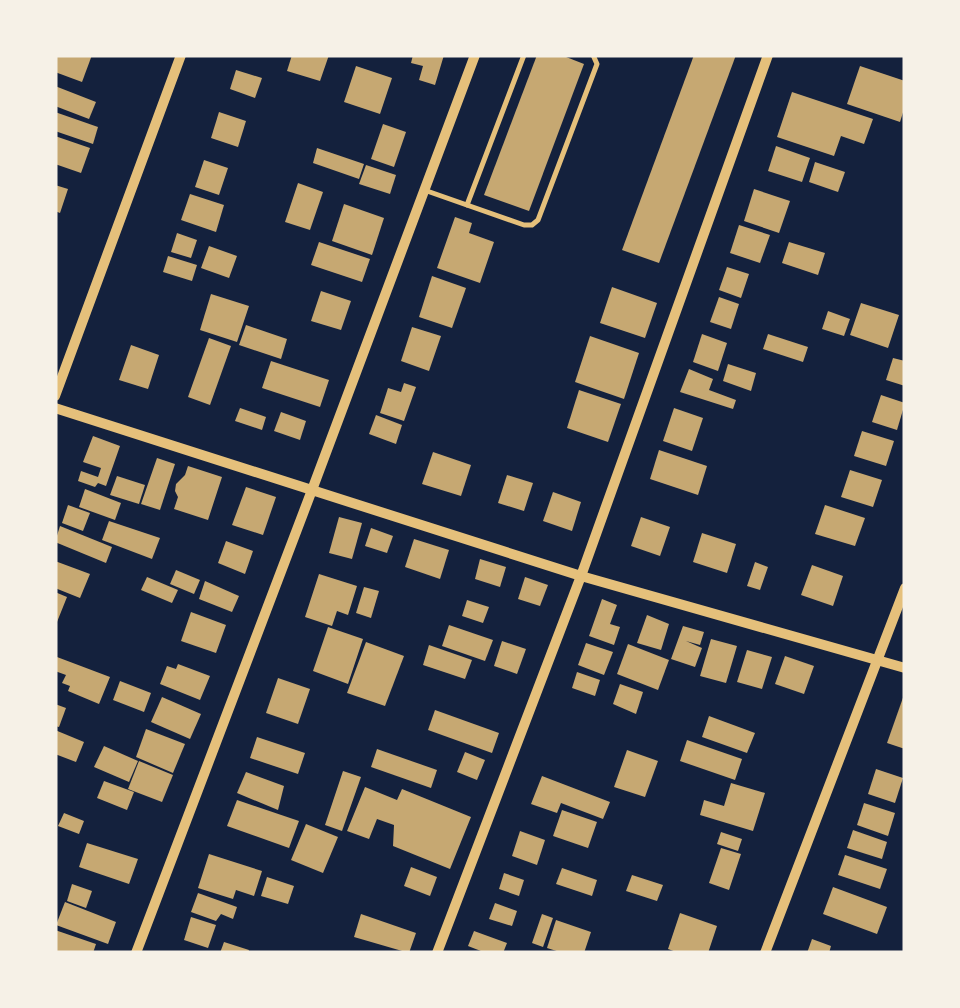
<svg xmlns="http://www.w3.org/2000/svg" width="960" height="1008" viewBox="0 0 960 1008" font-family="Ubuntu,sans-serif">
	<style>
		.building { fill: #c6a872 }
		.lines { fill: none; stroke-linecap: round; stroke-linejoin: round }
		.service { stroke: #e5c07b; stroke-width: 5 }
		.minor { stroke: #e5c07b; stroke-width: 10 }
	</style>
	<rect width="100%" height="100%" fill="#14213d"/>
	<!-- building -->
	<g class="building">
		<polygon points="55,55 92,55 82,82 55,72"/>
		<polygon points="292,55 329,55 320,81 287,71"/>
		<polygon points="413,55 444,55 435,85 419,80 423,66 411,63"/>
		<polygon points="537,55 561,55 584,64 529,211 484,195"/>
		<polygon points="694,55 736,55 659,263 622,250"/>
		<polygon points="356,66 392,78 380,114 344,102"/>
		<polygon points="860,66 905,81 905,106 900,122 847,104"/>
		<polygon points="236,70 262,78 255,98 230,89"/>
		<polygon points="55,86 96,102 89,119 55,106"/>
		<polygon points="792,92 873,119 864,144 841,136 834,156 777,137"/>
		<polygon points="55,112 98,127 93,144 55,131"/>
		<polygon points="219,112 246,121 238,147 211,138"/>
		<polygon points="383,124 406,132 394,167 371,159"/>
		<polygon points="55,136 90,148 81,173 55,164"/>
		<polygon points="776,146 810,158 802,182 768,171"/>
		<polygon points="317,148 364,164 359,179 313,163"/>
		<polygon points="204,160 228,168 219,195 195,187"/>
		<polygon points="815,162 845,172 838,192 809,182"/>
		<polygon points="366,165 396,175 390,194 359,184"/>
		<polygon points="298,183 323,192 310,230 285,222"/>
		<polygon points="55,185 68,189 60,213 55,211"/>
		<polygon points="754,189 790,201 779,233 744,221"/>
		<polygon points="190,194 224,205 216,232 181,220"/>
		<polygon points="344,204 384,218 372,255 332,241"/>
		<polygon points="455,217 472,223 469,233 494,242 480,283 437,268"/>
		<polygon points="739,225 770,235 760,263 730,253"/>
		<polygon points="177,233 197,240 191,258 171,252"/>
		<polygon points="319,242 370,259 362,282 311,265"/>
		<polygon points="789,242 825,253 818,275 782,263"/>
		<polygon points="209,246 237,256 229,278 201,268"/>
		<polygon points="168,256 197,265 192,281 163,272"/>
		<polygon points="727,267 749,274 741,298 719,290"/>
		<polygon points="432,276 466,288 452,328 419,317"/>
		<polygon points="612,287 657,303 645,338 600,323"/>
		<polygon points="321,291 351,301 341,330 311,321"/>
		<polygon points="211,294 249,306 237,342 200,330"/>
		<polygon points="719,297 739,304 731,329 710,322"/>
		<polygon points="861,303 899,315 888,348 850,335"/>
		<polygon points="828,311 850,319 844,336 822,329"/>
		<polygon points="246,325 287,339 281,359 239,345"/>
		<polygon points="412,327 441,336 429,371 401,361"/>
		<polygon points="702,334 727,343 718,371 693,362"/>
		<polygon points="768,334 808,347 803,362 763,349"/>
		<polygon points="590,336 639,353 624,399 575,382"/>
		<polygon points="209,338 231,346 210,405 188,397"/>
		<polygon points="131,345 159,355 148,389 119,380"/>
		<polygon points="893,358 905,361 905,386 886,380"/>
		<polygon points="271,361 329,380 320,407 262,388"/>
		<polygon points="728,364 756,373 751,391 723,381"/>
		<polygon points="689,369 713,379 709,390 736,400 733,409 680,392"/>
		<polygon points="404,383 416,387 404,421 380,413 388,388 401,392"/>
		<polygon points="579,390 621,404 608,442 567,428"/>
		<polygon points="881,395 905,403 897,430 872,422"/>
		<polygon points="240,408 266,417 262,430 235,421"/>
		<polygon points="674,408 703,418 692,451 663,441"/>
		<polygon points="281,412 306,421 300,440 274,431"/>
		<polygon points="376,415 402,425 396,444 369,434"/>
		<polygon points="862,431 894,441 886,466 854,456"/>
		<polygon points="93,436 120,446 106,486 98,483 95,487 78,481 81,471 98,477 101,468 83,462"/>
		<polygon points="659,450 707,466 698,495 650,479"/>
		<polygon points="433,452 471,465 461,496 422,484"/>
		<polygon points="157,458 175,464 160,510 141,504"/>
		<polygon points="188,466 222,477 208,520 174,509 178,497 175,491 176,484 185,475"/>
		<polygon points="850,470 882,480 873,507 841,497"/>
		<polygon points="507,475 533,483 524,511 498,503"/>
		<polygon points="117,476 145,485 139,504 110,495"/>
		<polygon points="246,487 276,497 263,535 232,525"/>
		<polygon points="85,489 121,503 115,520 79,507"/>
		<polygon points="553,492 581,502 572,531 543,521"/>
		<polygon points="68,505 90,513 83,531 62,523"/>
		<polygon points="825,505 865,518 855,546 815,534"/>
		<polygon points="339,517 362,523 352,559 329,553"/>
		<polygon points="641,517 670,527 660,556 631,546"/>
		<polygon points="109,521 160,538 152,559 102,540"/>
		<polygon points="60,526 112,547 106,563 55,542"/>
		<polygon points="371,528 393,536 387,553 365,546"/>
		<polygon points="702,533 736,544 727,573 693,562"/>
		<polygon points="414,539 449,550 440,579 405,567"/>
		<polygon points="226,541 253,551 245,574 218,563"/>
		<polygon points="480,559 506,567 500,587 475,579"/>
		<polygon points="55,561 90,574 80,598 55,588"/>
		<polygon points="755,562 768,567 760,590 747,586"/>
		<polygon points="812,565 843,576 833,606 801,595"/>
		<polygon points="176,570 200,580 194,594 170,584"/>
		<polygon points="319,574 357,586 348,615 337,611 332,626 305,617"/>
		<polygon points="147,577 178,590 172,603 141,590"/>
		<polygon points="525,577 548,585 540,606 518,599"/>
		<polygon points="205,581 239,596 232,612 199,599"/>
		<polygon points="364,587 379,591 371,618 356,613"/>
		<polygon points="55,592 67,597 55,627"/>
		<polygon points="602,599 617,605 610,624 620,627 614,645 589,636"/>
		<polygon points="467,600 489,607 483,623 462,616"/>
		<polygon points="191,612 226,625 216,653 181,641"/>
		<polygon points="647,615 669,624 661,650 637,643"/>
		<polygon points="449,625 493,640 485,661 442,646"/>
		<polygon points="683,626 704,632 700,645 686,641 702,648 695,667 671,659"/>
		<polygon points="328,627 363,639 348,684 313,671"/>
		<polygon points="711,639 737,646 726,683 700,676"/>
		<polygon points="502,641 526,649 517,674 494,666"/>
		<polygon points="366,642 404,656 385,706 347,693"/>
		<polygon points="586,643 613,652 604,675 578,665"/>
		<polygon points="628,644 669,660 658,690 617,674"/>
		<polygon points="429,645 472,660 465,679 423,665"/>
		<polygon points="747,650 772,657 762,689 737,682"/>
		<polygon points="785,656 814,666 804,694 775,684"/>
		<polygon points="57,657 110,677 99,704 68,691 70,686 62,683 66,675 55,671"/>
		<polygon points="178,664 210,676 200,700 160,684 167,666 176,669"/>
		<polygon points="577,672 600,680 595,696 572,688"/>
		<polygon points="278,678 310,689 298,724 266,713"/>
		<polygon points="120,681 151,693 144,712 113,700"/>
		<polygon points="620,684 643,692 636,714 613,704"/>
		<polygon points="905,692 905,749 887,743"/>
		<polygon points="162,697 201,714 190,739 151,722"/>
		<polygon points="55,704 66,708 59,727 55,726"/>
		<polygon points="435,710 499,733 492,753 428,730"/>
		<polygon points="709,716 755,733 747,753 702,737"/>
		<polygon points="146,729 185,744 173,773 136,757"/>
		<polygon points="55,730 84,742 76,762 55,754"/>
		<polygon points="257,737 305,753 298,774 250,758"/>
		<polygon points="687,740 742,759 735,780 680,761"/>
		<polygon points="104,746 138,761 129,782 94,767"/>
		<polygon points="377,749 437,770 431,788 371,767"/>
		<polygon points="627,750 658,761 645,797 614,787"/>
		<polygon points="465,752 485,760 477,780 457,772"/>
		<polygon points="139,761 173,775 162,802 128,789"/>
		<polygon points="876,769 903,778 895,803 868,794"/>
		<polygon points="343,771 361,777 342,831 325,825"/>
		<polygon points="246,772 284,786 278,810 237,793"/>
		<polygon points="542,776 610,802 603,819 561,803 557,813 531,804"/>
		<polygon points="104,781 134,792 127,810 97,798"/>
		<polygon points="731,783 765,793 753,831 700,815 704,800 724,806"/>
		<polygon points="365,787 397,800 402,789 471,817 450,869 393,846 394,825 377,819 369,839 347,831"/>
		<polygon points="237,800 299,821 289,848 227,826"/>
		<polygon points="864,803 895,813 888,836 857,825"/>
		<polygon points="562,810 597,822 588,848 553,836"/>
		<polygon points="64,813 84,821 79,834 58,826"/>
		<polygon points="306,824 338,837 323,873 291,860"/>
		<polygon points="853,830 887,842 882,859 847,848"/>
		<polygon points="520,831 545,840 537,865 512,856"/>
		<polygon points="721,832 742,839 738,851 717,844"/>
		<polygon points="87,843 138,859 129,884 79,867"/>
		<polygon points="721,848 741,854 729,890 709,883"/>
		<polygon points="209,854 262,871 254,896 236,890 233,899 198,888"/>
		<polygon points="845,855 887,869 880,889 838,875"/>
		<polygon points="411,867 437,877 430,896 404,886"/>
		<polygon points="562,868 597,880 592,896 556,884"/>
		<polygon points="504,873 524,880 519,896 499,889"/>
		<polygon points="632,875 663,885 657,901 626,891"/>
		<polygon points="267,877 294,886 288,904 261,896"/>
		<polygon points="72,884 92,891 86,908 67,901"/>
		<polygon points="833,887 887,907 877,934 823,914"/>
		<polygon points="198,893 237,907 233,919 221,914 216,921 191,912"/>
		<polygon points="65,902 116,922 108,944 56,925"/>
		<polygon points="495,903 517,911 512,926 489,919"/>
		<polygon points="680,913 717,926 708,953 679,953 668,949"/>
		<polygon points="361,914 416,933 409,953 354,937"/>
		<polygon points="542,914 553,918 543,947 532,943"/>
		<polygon points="191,917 216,925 208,948 184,940"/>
		<polygon points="556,920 591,932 584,953 563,953 547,948"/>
		<polygon points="55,930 96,944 93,953 55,953"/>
		<polygon points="474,931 507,943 503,953 486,953 468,946"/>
		<polygon points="812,939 831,946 829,953 807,953"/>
		<polygon points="224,942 249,950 248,953 220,953"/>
	</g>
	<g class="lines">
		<!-- service -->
		<g class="service">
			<polyline points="427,191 524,225 532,225 538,220 597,64 593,55"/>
			<polyline points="467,205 524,55"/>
		</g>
		<!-- minor -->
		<g class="minor">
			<polyline points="55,396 181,55"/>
			<polyline points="55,408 581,576 905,668"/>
			<polyline points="136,953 312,490 475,55"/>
			<polyline points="437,953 581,576 768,55"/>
			<polyline points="765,953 905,588"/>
		</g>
	</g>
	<!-- border -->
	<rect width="960" height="1008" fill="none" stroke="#f6f1e7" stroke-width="115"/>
</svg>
